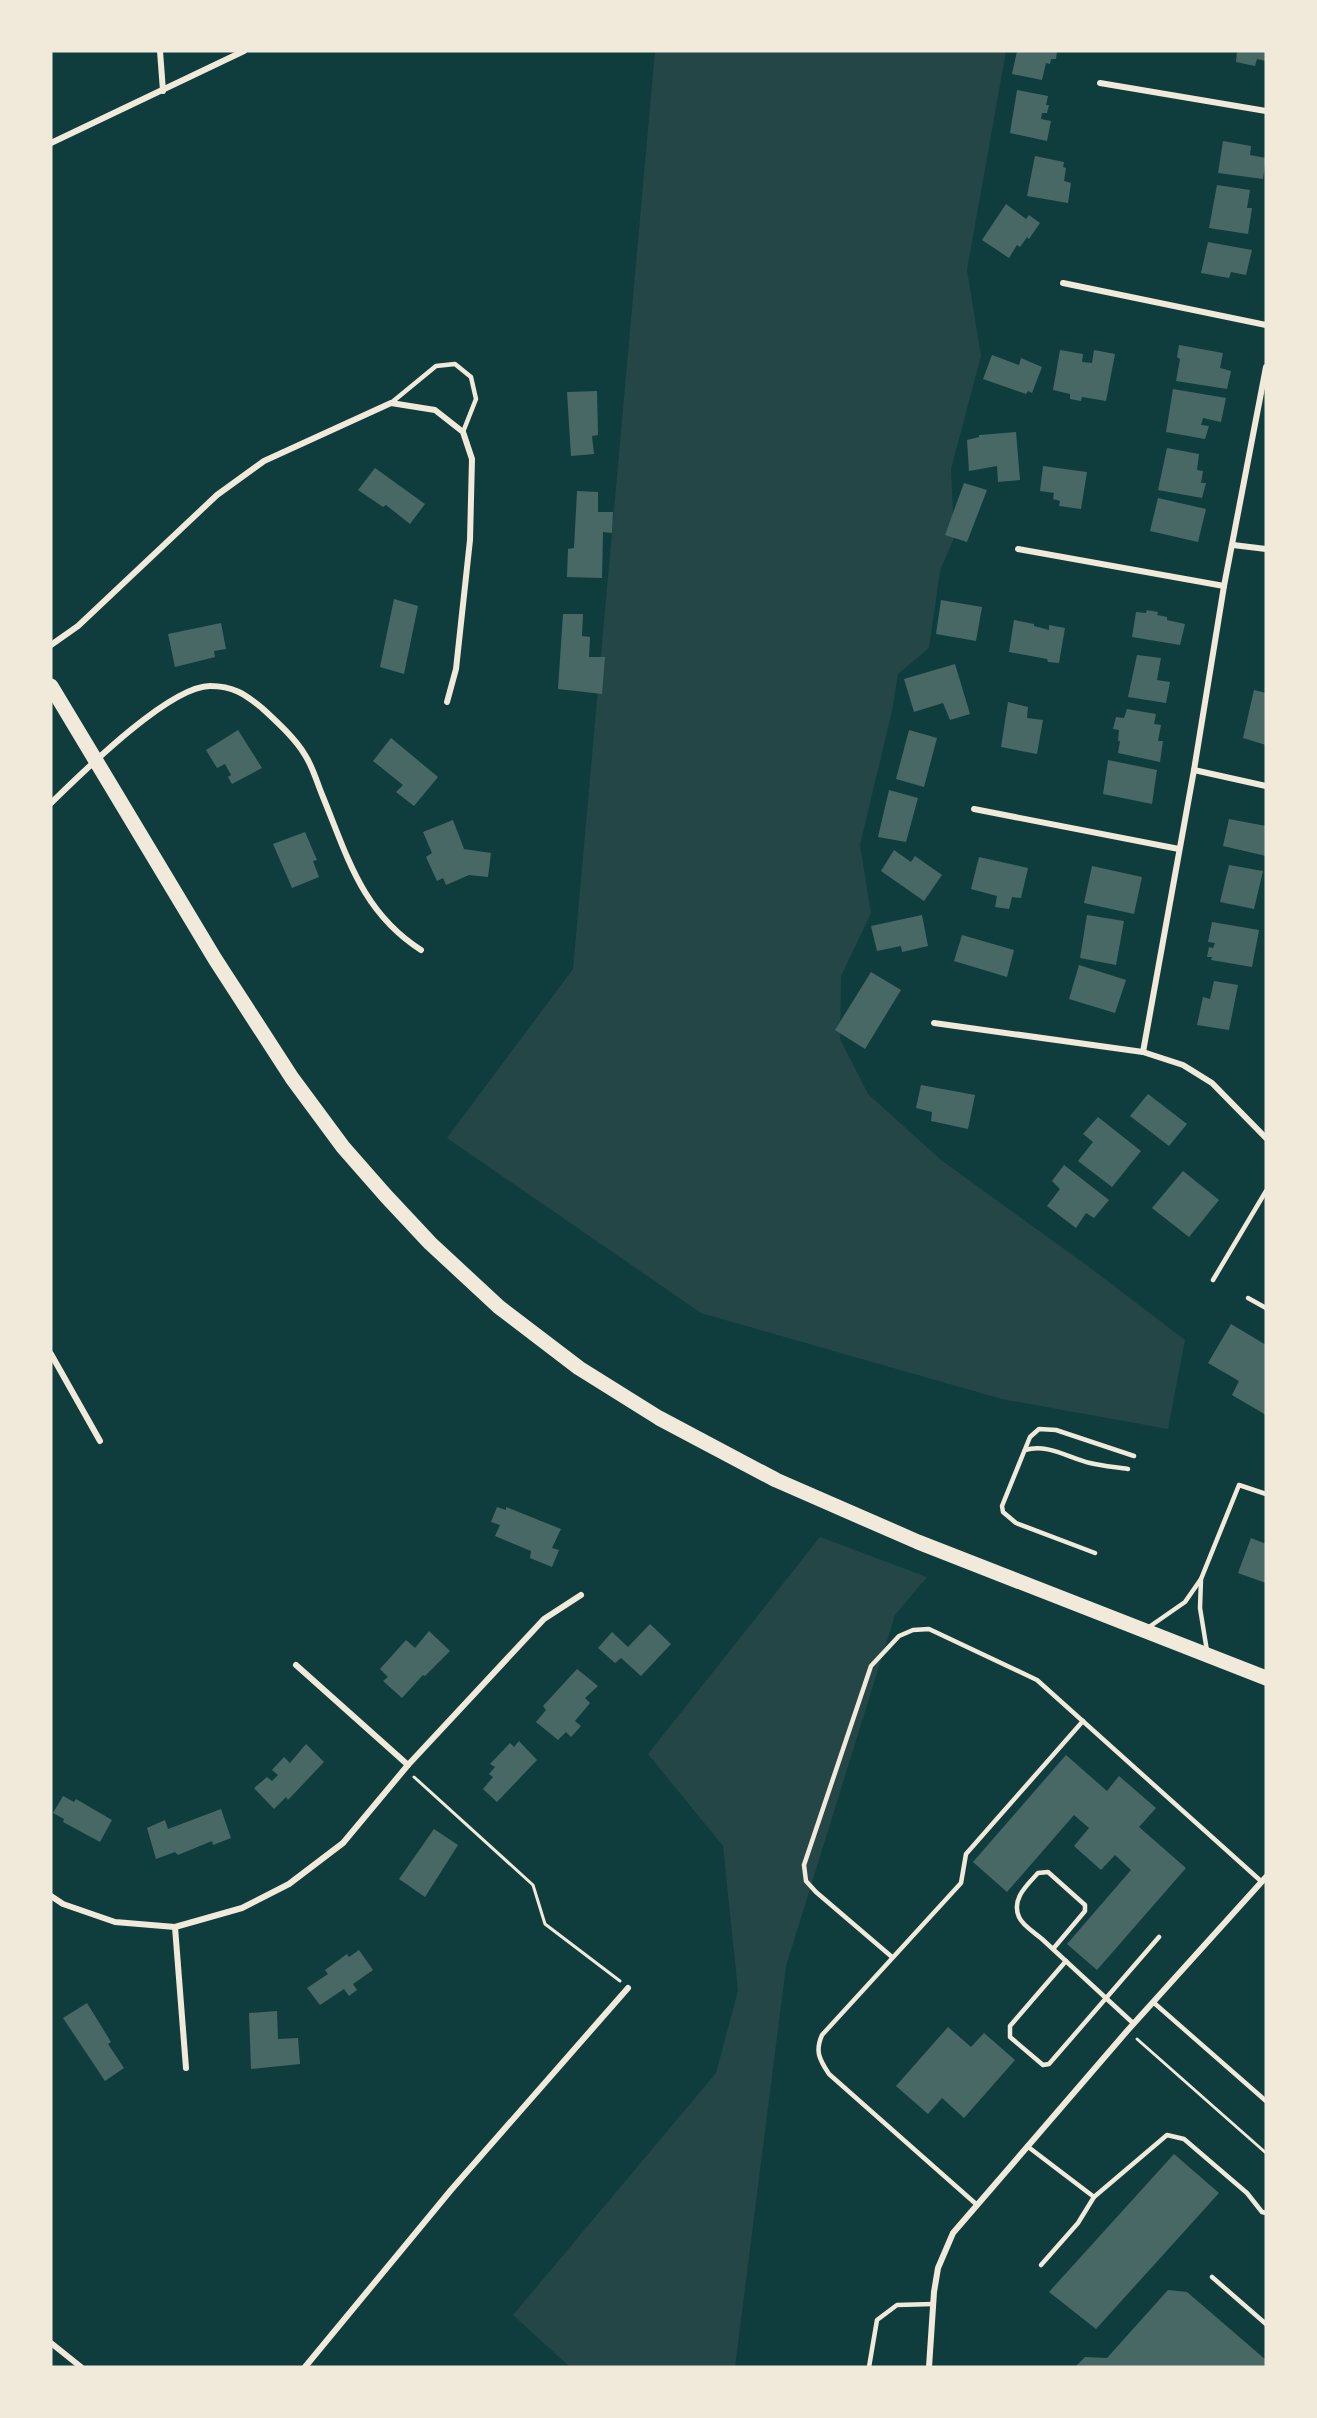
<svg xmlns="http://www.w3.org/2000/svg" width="1317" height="2418" viewBox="0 0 1317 2418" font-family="Rubik,sans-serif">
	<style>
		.green { fill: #244646 }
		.building { fill: #486865 }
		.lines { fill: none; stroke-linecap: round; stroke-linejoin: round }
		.path { stroke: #f1e9da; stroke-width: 3 }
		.service { stroke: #f1e9da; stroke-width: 4.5 }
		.minor { stroke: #f1e9da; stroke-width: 6 }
		.primary { stroke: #f1e9da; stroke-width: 15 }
	</style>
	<rect width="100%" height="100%" fill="#0f3d3e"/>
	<!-- green -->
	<g class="green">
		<polygon points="655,51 1006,51 967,270 981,356 951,469 954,538 940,571 929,648 898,674 892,711 860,845 871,913 841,976 840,1039 868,1094 941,1160 1089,1267 1185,1340 1168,1429 1002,1399 701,1313 447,1138 573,969"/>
		<polygon points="820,1537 927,1577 895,1615 786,1966 735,2367 570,2367 513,2315 716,2073 738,1991 723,1846 648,1754"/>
	</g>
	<!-- building -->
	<g class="building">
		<polygon points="1017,51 1057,51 1056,59 1051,59 1050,64 1046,63 1042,80 1012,74"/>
		<polygon points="1237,51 1266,51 1266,61 1257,59 1255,66 1236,62"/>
		<polygon points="1017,90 1048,96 1046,105 1049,105 1047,113 1042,113 1041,119 1051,121 1047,141 1010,133"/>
		<polygon points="1223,141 1251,146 1250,155 1266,158 1263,179 1218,173"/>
		<polygon points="1035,156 1064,162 1063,167 1066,168 1064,181 1071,183 1068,203 1027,196"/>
		<polygon points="1217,185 1250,190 1247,208 1252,208 1248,234 1209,228"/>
		<polygon points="1006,204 1026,219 1029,215 1040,223 1029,239 1027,237 1020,247 1017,245 1009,258 982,240"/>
		<polygon points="1208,242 1252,250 1246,275 1231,272 1229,278 1201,273"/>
		<polygon points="1179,345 1223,353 1220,368 1231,371 1227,389 1176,381 1180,359 1177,357"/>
		<polygon points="1060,350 1083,354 1082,362 1092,363 1094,350 1115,354 1106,401 1082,397 1081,401 1070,399 1070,394 1053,390"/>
		<polygon points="992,355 1019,365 1021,358 1042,367 1032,393 1028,391 1026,394 983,379"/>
		<polygon points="1173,389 1226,398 1221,422 1203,418 1201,425 1209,426 1205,439 1166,432"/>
		<polygon points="597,391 598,435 592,436 594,454 571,456 567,392"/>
		<polygon points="1016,432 1020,480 998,482 997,466 969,471 967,440 979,437 979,435"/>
		<polygon points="1167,448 1199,454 1197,470 1203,471 1201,483 1206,483 1202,498 1158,490"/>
		<polygon points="1043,466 1087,472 1081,509 1059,506 1060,501 1053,499 1054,493 1040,491"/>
		<polygon points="375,468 425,504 410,524 386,505 383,507 358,490"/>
		<polygon points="964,483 987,490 967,542 945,535"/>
		<polygon points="577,491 598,492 598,512 613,512 612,533 603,532 602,578 567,577 568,549 574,548"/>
		<polygon points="1158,498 1206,509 1198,542 1150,531"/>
		<polygon points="394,599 418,606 404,674 380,667"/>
		<polygon points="941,600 982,607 976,641 936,634"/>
		<polygon points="1147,610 1158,612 1157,615 1167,617 1167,620 1185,624 1180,645 1132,637 1136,612 1146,613"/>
		<polygon points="563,614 583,614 582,636 590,637 589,657 605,657 602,694 558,689"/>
		<polygon points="1014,620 1034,624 1034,626 1049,630 1049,625 1065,628 1059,663 1048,662 1047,659 1009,652"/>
		<polygon points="221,623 226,649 214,651 215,657 175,667 168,634"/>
		<polygon points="1137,655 1161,658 1157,680 1170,682 1166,703 1128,697"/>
		<polygon points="955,664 970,714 950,720 943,703 914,712 904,679"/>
		<polygon points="1254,690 1266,693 1266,745 1243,738"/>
		<polygon points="1008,702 1028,707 1027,718 1043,720 1037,754 1001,747"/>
		<polygon points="1127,709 1156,714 1154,724 1161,725 1158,741 1163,741 1160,762 1118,753 1120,741 1118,741 1119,730 1113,729 1116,717 1124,718"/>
		<polygon points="238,730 262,768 232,784 228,777 231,775 225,764 217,768 206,750"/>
		<polygon points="909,730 937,738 924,787 896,779"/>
		<polygon points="391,738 438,777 414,806 396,792 403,785 373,761"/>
		<polygon points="1108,760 1157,770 1152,804 1103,794"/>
		<polygon points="889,790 918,798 906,842 878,837"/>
		<polygon points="1229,819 1266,826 1266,856 1223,846"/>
		<polygon points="453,820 464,849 491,853 488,877 469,875 446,885 443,878 437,881 426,857 432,853 423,832"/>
		<polygon points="305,832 317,860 313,861 319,877 292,888 273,844"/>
		<polygon points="894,850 911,862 915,856 942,875 924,901 881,871"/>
		<polygon points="979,857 1028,868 1021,898 1012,897 1009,909 995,907 997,896 971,889"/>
		<polygon points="1229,865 1263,871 1254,909 1220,902"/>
		<polygon points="1092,866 1142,877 1134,914 1084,903"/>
		<polygon points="922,915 928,946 902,952 901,946 877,951 871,926"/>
		<polygon points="1087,915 1124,921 1116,965 1080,958"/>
		<polygon points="1212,922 1259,930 1252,967 1211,960 1212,957 1207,957 1209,947 1213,948 1215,943 1208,942"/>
		<polygon points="962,935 1014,950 1007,977 954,961"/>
		<polygon points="1079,965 1126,980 1115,1013 1069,999"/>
		<polygon points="871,972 901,990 865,1049 835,1030"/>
		<polygon points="1214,981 1238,985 1229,1030 1197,1025 1203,997 1210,999"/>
		<polygon points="921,1085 975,1095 968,1129 931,1121 932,1112 916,1108"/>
		<polygon points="1148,1094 1187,1124 1169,1146 1130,1116"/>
		<polygon points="1098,1117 1141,1151 1112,1187 1078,1161 1093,1142 1083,1134"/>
		<polygon points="1064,1165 1109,1200 1094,1218 1086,1213 1076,1228 1047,1206 1060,1189 1052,1181"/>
		<polygon points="1183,1171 1219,1200 1189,1237 1152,1208"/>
		<polygon points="1231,1324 1266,1345 1266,1415 1232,1395 1239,1381 1208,1363"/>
		<polygon points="497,1507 506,1510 506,1507 561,1529 552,1548 559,1550 552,1567 530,1558 531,1551 495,1536 500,1525 491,1522"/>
		<polygon points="1251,1538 1266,1544 1266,1583 1238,1573"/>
		<polygon points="650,1624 671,1644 641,1676 621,1658 615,1663 598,1648 612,1632 628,1647"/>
		<polygon points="429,1631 450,1651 425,1676 423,1675 402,1698 383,1681 388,1677 380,1669 406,1640 415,1648"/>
		<polygon points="577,1669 598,1686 585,1698 590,1703 575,1721 581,1726 571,1737 566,1732 558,1740 536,1722 546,1710 543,1706"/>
		<polygon points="519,1741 537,1760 497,1802 483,1789 493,1777 489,1774 495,1767 490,1764 510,1743 514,1747"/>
		<polygon points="306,1744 324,1762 288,1800 286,1797 274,1809 254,1788 267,1777 272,1781 278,1775 272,1770 284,1757 290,1763"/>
		<polygon points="1066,1755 1107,1791 1119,1776 1156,1808 1139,1827 1186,1868 1097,1970 1067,1944 1131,1870 1115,1855 1101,1870 1074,1846 1089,1828 1074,1815 1007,1892 973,1862"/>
		<polygon points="63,1796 74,1802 76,1799 112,1820 100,1842 63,1822 64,1819 53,1813"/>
		<polygon points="221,1809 231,1838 213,1845 212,1841 178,1855 175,1852 156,1859 147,1828 165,1820 168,1829"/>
		<polygon points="434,1829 458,1845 425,1897 399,1879"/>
		<polygon points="359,1950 373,1970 353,1984 357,1990 349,1996 344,1989 320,2005 307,1988 328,1974 325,1970 347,1954 349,1957"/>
		<polygon points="87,2003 111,2042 108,2044 124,2068 105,2081 63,2018"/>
		<polygon points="277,2011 278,2039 298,2038 300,2064 251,2069 249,2013"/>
		<polygon points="948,2027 971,2047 984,2033 1015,2060 964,2118 942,2098 928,2114 896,2086"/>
		<polygon points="1174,2154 1219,2193 1096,2329 1049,2292"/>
		<polygon points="1168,2290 1187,2292 1266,2360 1266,2367 1075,2367 1085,2357 1107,2358"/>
	</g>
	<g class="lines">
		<!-- path -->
		<g class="path">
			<polyline points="414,1777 533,1885 545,1924 620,1981"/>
			<polyline points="1137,2039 1266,2153"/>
		</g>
		<!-- service -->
		<g class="service">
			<polyline points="391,403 436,366 455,364 471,377 476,399 463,432"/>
			<polyline points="1213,1280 1266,1191"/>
			<polyline points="1248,1298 1266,1308"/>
			<path d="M1025 1450C1047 1443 1069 1458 1090 1463 1102 1466 1115 1467 1128 1469"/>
			<polyline points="1095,1553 1016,1523 1003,1512 1002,1506 1030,1437 1039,1429 1056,1430 1134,1456"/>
			<polyline points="1201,1579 1200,1608 1207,1651"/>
			<polyline points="1149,1627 1185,1602 1201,1579 1239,1485 1266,1494"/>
			<path d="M1053 1949 1085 1911V1905L1048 1872 1038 1873C1027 1885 1011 1899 1019 1917 1022 1925 1035 1933 1042 1939 1072 1967 1103 1995 1134 2024"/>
			<polyline points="892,1957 816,1892 806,1881 804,1865 871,1666 899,1636 913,1630 929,1629 1037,1680 1262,1882"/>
			<polyline points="1066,1961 1010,2026 1010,2037 1043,2065 1049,2064 1159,1937"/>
			<polyline points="1153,2002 1266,2101"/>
			<polyline points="1027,2146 1094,2197 1167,2135 1184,2139 1247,2193 1262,2212 1266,2213"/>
			<path d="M976 2204 829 2074C819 2059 815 2051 822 2035L961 1883 966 1854 1083 1721"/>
			<polyline points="1041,2265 1078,2223 1094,2197"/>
			<polyline points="1212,2277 1266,2324"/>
			<polyline points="869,2367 877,2320 897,2305 933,2304"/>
		</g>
		<!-- minor -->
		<g class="minor">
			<polyline points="160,51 163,91"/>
			<polyline points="1100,83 1266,111"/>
			<polyline points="51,143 244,51"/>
			<polyline points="1063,283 1266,325"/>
			<polyline points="1233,545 1266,549"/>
			<polyline points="1018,549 1224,586"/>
			<polyline points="51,645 78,626 217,495 264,461 391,403 435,410 463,432 472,459 470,540 456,669 447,702"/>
			<polyline points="1194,770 1266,786"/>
			<path d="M51 803C81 774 169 686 210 686 233 686 245 694 262 708 276 721 295 738 305 755 313 767 317 783 323 797 348 858 362 912 421 950"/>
			<polyline points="974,809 1179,849"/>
			<polyline points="934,1023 1143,1052 1183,1065 1212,1083 1266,1138"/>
			<polyline points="1143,1052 1194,770 1224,586 1266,367"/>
			<polyline points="51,1354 100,1441"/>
			<polyline points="296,1665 408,1765"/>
			<polyline points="51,1896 63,1904 115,1922 175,1927 242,1908 289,1884 343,1843 408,1765 544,1619 581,1595"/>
			<polyline points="175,1927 186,2068"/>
			<polyline points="51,2343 81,2367"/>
			<polyline points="305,2367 451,2190 628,1988"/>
			<polyline points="929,2367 934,2292 938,2268 953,2233 1127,2031 1266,1877"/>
		</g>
		<!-- primary -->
		<polyline class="primary" points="51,686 215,959 292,1078 343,1147 386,1196 430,1243 499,1307 579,1368 659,1418 776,1480 918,1542 1266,1678"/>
	</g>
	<!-- border -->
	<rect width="1317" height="2418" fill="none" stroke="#f1e9da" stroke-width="105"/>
</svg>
